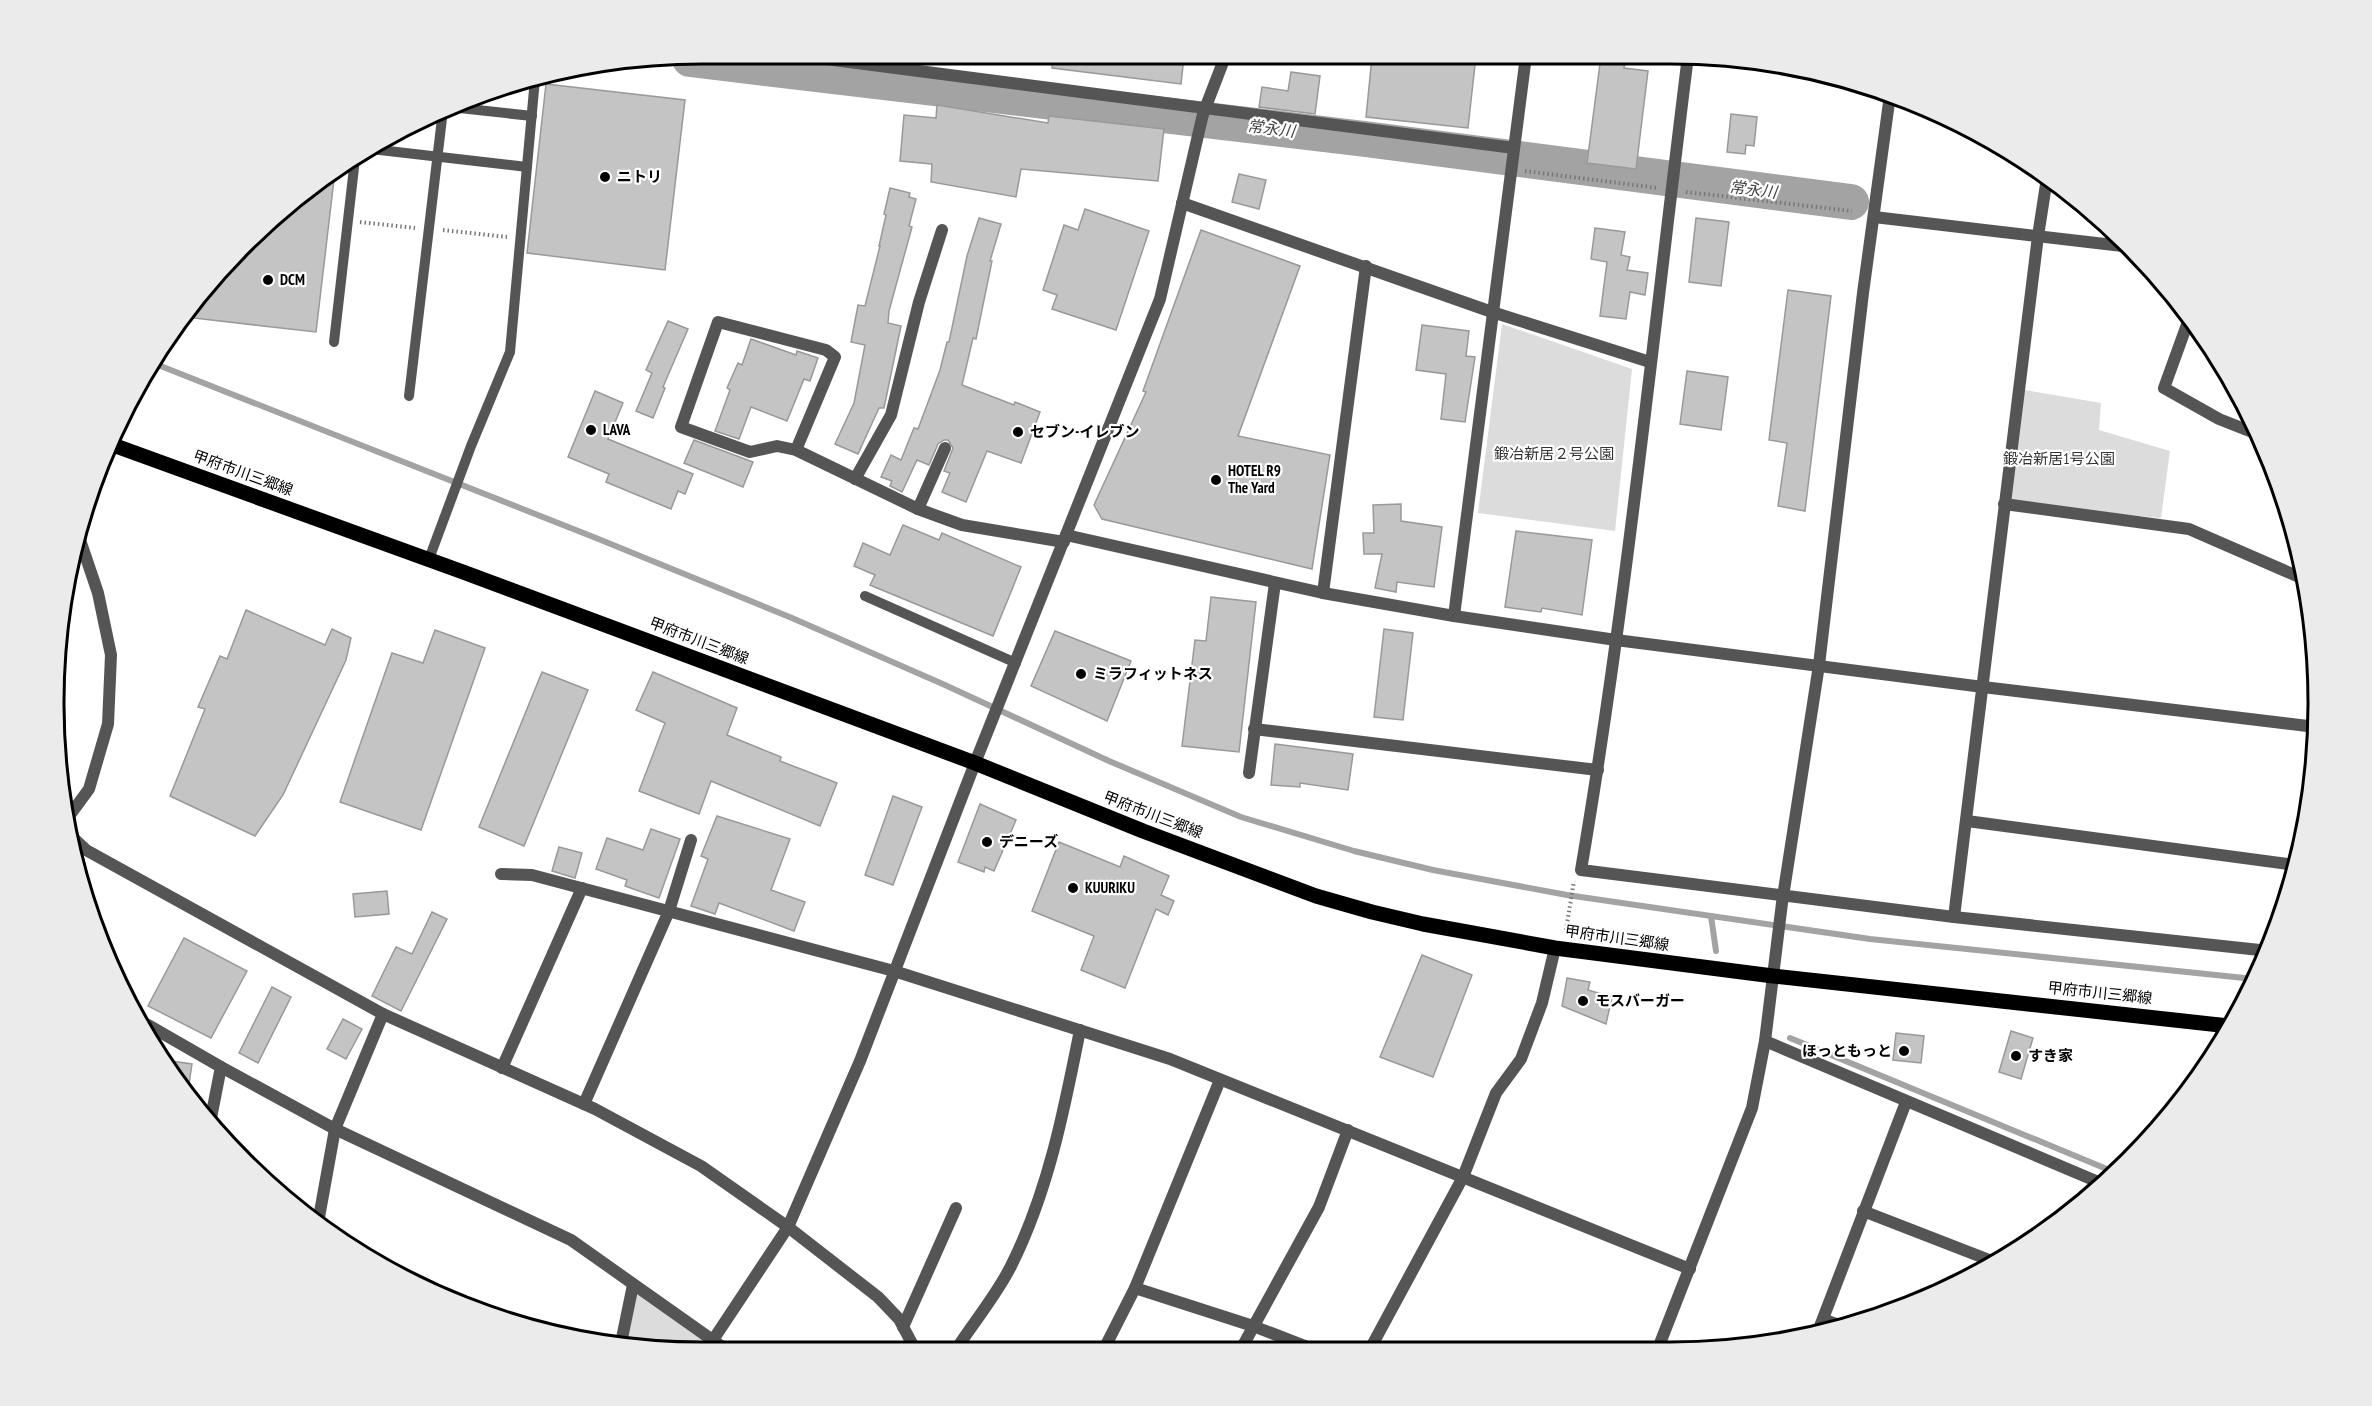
<svg xmlns="http://www.w3.org/2000/svg" width="2372" height="1406" viewBox="0 0 2372 1406" font-family="'PT Sans Narrow','Noto Sans JP',sans-serif">
	<style>
		.green { fill: #dcdcdc }
		.lines { fill: none; stroke-linecap: round; stroke-linejoin: round }
		.stream { stroke: #a3a3a3; stroke-width: 6 }
		.river { stroke: #a3a3a3; stroke-width: 36 }
		.building { fill: #c4c4c4; stroke: #999; stroke-width: 1.5 }
		.path { stroke: #777; stroke-width: 4; stroke-dasharray: 1.5 3; stroke-linecap: butt }
		.service { stroke: #555; stroke-width: 10 }
		.pedestrian { stroke: #555; stroke-width: 12 }
		.minor { stroke: #555; stroke-width: 12 }
		.tertiary { stroke: #555; stroke-width: 12 }
		.primary { stroke: #000; stroke-width: 15 }
		.poi-dot { fill: #000; stroke: #fff; stroke-width: 2 }
		.labels { text-anchor: middle; stroke-width: 4.5; stroke-linejoin: round; paint-order: stroke }
		.poi-label { font-size: 15px; font-weight: bold; fill: #000; stroke: #fff; text-anchor: start }
		.park-label { font-size: 15px; fill: #333; stroke: #fff }
		.street-label { font-size: 15px; fill: #000; stroke: #fff }
		.water-label { font-size: 16px; font-style: italic; fill: #444; stroke: #fff }
		.rim { fill: none; stroke: #000; stroke-width: 3 }
	</style>
	<rect width="100%" height="100%" fill="#fff"/>
	<!-- green -->
	<g class="green">
		<polygon points="1502,324 1632,369 1615,531 1478,513"/>
		<polygon points="2019,389 2101,403 2099,430 2170,451 2161,518 2004,504"/>
		<polygon points="633,1285 728,1351 660,1351 621,1343"/>
	</g>
	<g class="lines">
		<!-- stream -->
		<g class="stream">
			<polyline points="153,363 596,538 792,618 945,685 1109,761 1241,817 1354,851 1433,870 1567,895 1870,939 2254,979"/>
			<polyline points="1711,916 1716,951"/>
			<polyline points="1790,1038 2114,1172"/>
		</g>
		<!-- river -->
		<polyline class="river" points="690,59 1365,139 1851,202"/>
	</g>
	<!-- building -->
	<g class="building">
		<polygon points="1476,56 1468,128 1366,117 1372,57"/>
		<polygon points="1601,56 1626,56 1624,68 1648,71 1636,169 1587,163"/>
		<polygon points="1184,57 1181,84 1052,68 1053,58"/>
		<polygon points="1291,72 1320,76 1315,114 1259,107 1262,87 1288,91"/>
		<polygon points="546,84 685,100 665,270 527,253"/>
		<polygon points="937,105 1048,123 1049,116 1164,129 1158,181 1021,169 1016,197 931,182 932,164 900,161 904,115 936,118"/>
		<polygon points="1731,114 1757,117 1754,146 1746,145 1745,154 1727,152"/>
		<polygon points="335,171 316,332 185,317 244,244 308,188"/>
		<polygon points="1239,174 1266,180 1259,209 1232,202"/>
		<polygon points="890,188 910,193 909,197 916,199 909,226 912,227 889,311 888,323 901,326 884,408 879,408 858,454 835,444 854,403 865,345 851,342 858,305 865,306 880,246 879,246 886,215 884,214"/>
		<polygon points="1085,209 1149,231 1116,330 1052,309 1057,295 1043,290 1064,225 1078,230"/>
		<polygon points="979,218 1001,224 990,261 992,261 976,339 973,338 962,385 1014,405 1015,402 1040,412 1021,463 987,451 966,502 942,492 950,473 944,471 953,448 948,440 944,440 938,444 929,465 917,460 902,492 890,486 892,481 881,477 891,455 901,460 914,428 918,429 940,370 947,342 949,342 967,256"/>
		<polygon points="1696,218 1729,222 1721,286 1689,282"/>
		<polygon points="1595,228 1625,232 1621,255 1630,257 1627,270 1648,273 1645,295 1630,292 1626,319 1600,316 1607,262 1591,259"/>
		<polygon points="1201,230 1300,266 1238,436 1330,455 1312,569 1102,519 1094,505 1146,392 1143,391"/>
		<polygon points="1788,290 1831,296 1805,511 1778,506 1787,443 1769,440"/>
		<polygon points="668,321 688,329 663,387 665,388 653,418 636,411 652,373 646,370"/>
		<polygon points="1422,325 1469,331 1466,356 1475,357 1465,422 1441,419 1446,374 1416,370"/>
		<polygon points="751,339 796,355 797,351 818,358 810,381 804,379 787,421 751,407 739,439 715,431 730,390 727,388 738,363 742,365"/>
		<polygon points="1687,371 1728,377 1721,430 1680,424"/>
		<polygon points="595,391 623,403 608,439 693,474 685,494 678,491 671,509 606,482 609,474 568,457"/>
		<polygon points="694,440 753,462 743,487 684,463"/>
		<polygon points="1401,504 1401,521 1442,527 1434,587 1397,582 1396,592 1375,588 1382,554 1364,554 1363,533 1374,533 1373,505"/>
		<polygon points="903,525 939,540 942,533 1021,567 993,636 870,585 875,575 854,566 863,543 890,555"/>
		<polygon points="1516,531 1592,540 1582,615 1542,608 1541,612 1505,607"/>
		<polygon points="1211,597 1256,602 1239,752 1182,746 1195,640 1206,641"/>
		<polygon points="246,610 325,645 332,629 351,638 346,660 283,795 255,836 170,796 205,709 198,707 220,656 227,659"/>
		<polygon points="1384,629 1413,633 1403,720 1374,717"/>
		<polygon points="435,630 485,648 421,830 340,802 392,653 423,663"/>
		<polygon points="1055,631 1131,661 1107,721 1031,686"/>
		<polygon points="542,672 588,690 524,846 479,827"/>
		<polygon points="653,672 737,708 727,735 781,757 780,761 837,783 820,826 711,781 699,814 639,791 665,723 636,710"/>
		<polygon points="1275,744 1353,754 1348,790 1300,783 1300,787 1271,785"/>
		<polygon points="893,796 922,807 893,885 865,875"/>
		<polygon points="980,804 1016,820 994,871 985,867 984,872 958,862"/>
		<polygon points="717,816 790,839 771,890 805,902 794,931 719,903 715,914 691,906 708,859 701,856"/>
		<polygon points="651,829 680,839 659,898 625,886 627,880 596,869 607,838 643,850"/>
		<polygon points="1059,842 1120,867 1124,856 1169,876 1161,895 1174,901 1168,915 1156,909 1125,988 1081,970 1094,936 1032,911"/>
		<polygon points="559,847 582,853 575,878 552,871"/>
		<polygon points="387,891 389,914 355,917 353,894"/>
		<polygon points="432,912 447,919 401,1011 372,996 396,947 412,954"/>
		<polygon points="184,938 247,971 211,1038 148,1006"/>
		<polygon points="1422,955 1472,975 1433,1077 1380,1057"/>
		<polygon points="1567,978 1590,982 1588,990 1612,997 1606,1024 1562,1006"/>
		<polygon points="272,987 291,997 258,1063 239,1053"/>
		<polygon points="343,1019 362,1029 346,1059 327,1049"/>
		<polygon points="2011,1031 2033,1038 2021,1079 1999,1072"/>
		<polygon points="1896,1033 1924,1036 1921,1063 1893,1060"/>
		<polygon points="164,1060 192,1064 187,1097 174,1075"/>
	</g>
	<g class="lines">
		<!-- path -->
		<g class="path">
			<polyline points="1525,171 1658,188"/>
			<polyline points="1686,192 1852,211"/>
			<polyline points="360,222 415,228"/>
			<polyline points="443,230 507,237"/>
			<polyline points="1566,930 1574,881"/>
		</g>
		<!-- service -->
		<g class="service">
			<polyline points="450,107 532,116"/>
			<polyline points="371,149 527,167"/>
			<polyline points="334,342 355,159"/>
			<polyline points="409,396 443,110"/>
			<polyline points="429,559 471,446 510,352 535,79"/>
			<polyline points="865,596 1016,663"/>
		</g>
		<!-- pedestrian -->
		<polyline class="pedestrian" points="1135,1288 1253,1326 1318,1351"/>
		<!-- minor -->
		<g class="minor">
			<path d="M1688 56C1654 327 1627 600 1581 870L1954 917 2269 951"/>
			<polyline points="826,59 1514,148"/>
			<polyline points="1182,203 1492,312 1650,362"/>
			<polyline points="1874,217 2131,247"/>
			<polyline points="2189,319 2164,388 2219,419 2257,434"/>
			<polyline points="796,450 777,446 750,452 681,427 718,322 826,350 835,357 796,450 918,509 962,525 1064,542"/>
			<polyline points="855,479 891,415 919,302 942,230"/>
			<polyline points="2004,504 2189,529 2306,580"/>
			<polyline points="918,509 945,448"/>
			<polyline points="1066,535 1323,593 1454,616 1616,640 1983,687 2316,727"/>
			<polyline points="1323,593 1366,266"/>
			<polyline points="1454,616 1526,56"/>
			<polyline points="1254,729 1598,770"/>
			<polyline points="1249,773 1275,583"/>
			<polyline points="1967,821 2295,865"/>
			<polyline points="71,836 86,850 383,1014 595,1109 701,1166 788,1227 878,1297 899,1319 916,1351"/>
			<polyline points="501,874 532,875 894,971 1170,1059 1690,1269"/>
			<polyline points="1954,917 2038,236 2047,178"/>
			<polyline points="143,1025 148,1025 221,1067 335,1129 571,1240 728,1351"/>
			<polyline points="1765,1041 2103,1184"/>
			<polyline points="502,1068 582,888"/>
			<polyline points="584,1104 669,911 691,840"/>
			<polyline points="210,1123 221,1067"/>
			<polyline points="1863,1211 1997,1263"/>
			<polyline points="318,1223 335,1129 383,1014"/>
			<polyline points="1823,1319 1839,1325"/>
			<polyline points="903,1327 956,1208"/>
			<polyline points="1819,1329 1906,1102"/>
			<polyline points="713,1340 788,1227 860,1061 975,763 1160,299 1203,114"/>
			<polyline points="621,1343 633,1285"/>
			<path d="M955 1351C973 1323 996 1296 1011 1266 1048 1192 1064 1111 1080 1030"/>
			<polyline points="1103,1351 1135,1288 1220,1080"/>
			<polyline points="1240,1351 1319,1207 1348,1130"/>
			<polyline points="1369,1351 1463,1177 1496,1093 1521,1059 1542,1003 1555,948"/>
		</g>
		<!-- tertiary -->
		<g class="tertiary">
			<polyline points="1203,114 1225,57"/>
			<polyline points="67,819 89,789 108,724 111,655 98,593 79,537"/>
			<polyline points="1657,1351 1752,1108 1765,1041 1782,903 1819,665 1863,293 1890,95"/>
		</g>
		<!-- primary -->
		<polyline class="primary" points="113,445 463,572 975,763 1143,831 1316,896 1372,912 1423,924 1555,948 1773,976 2229,1026"/>
	</g>
	<!-- markers -->
	<g class="poi-dot">
		<circle cx="605" cy="177" r="6"/>
		<circle cx="268" cy="280" r="6"/>
		<circle cx="591" cy="430" r="6"/>
		<circle cx="1018" cy="432" r="6"/>
		<circle cx="1216" cy="480" r="6"/>
		<circle cx="1081" cy="674" r="6"/>
		<circle cx="987" cy="842" r="6"/>
		<circle cx="1073" cy="888" r="6"/>
		<circle cx="1583" cy="1001" r="6"/>
		<circle cx="1904" cy="1051" r="6"/>
		<circle cx="2016" cy="1056" r="6"/>
	</g>
	<g class="labels">
		<!-- poi labels -->
		<g class="poi-label">
			<text x="617" y="182">ニトリ</text>
			<text x="280" y="285">DCM</text>
			<text x="603" y="435">LAVA</text>
			<text x="1030" y="437">セブン-イレブン</text>
			<text x="1228" y="476">HOTEL R9<tspan x="1228" dy="17">The Yard</tspan></text>
			<text x="1093" y="679">ミラフィットネス</text>
			<text x="999" y="847">デニーズ</text>
			<text x="1085" y="893">KUURIKU</text>
			<text x="1595" y="1006">モスバーガー</text>
			<text x="1892" y="1056" text-anchor="end">ほっともっと</text>
			<text x="2028" y="1061">すき家</text>
		</g>
		<!-- park labels -->
		<g class="park-label">
			<text x="1554" y="459">鍛冶新居２号公園</text>
			<text x="2059" y="464">鍛冶新居1号公園</text>
		</g>
		<!-- street labels -->
		<g class="street-label">
			<text transform="translate(243 473) rotate(20)" y="5">甲府市川三郷線</text>
			<text transform="translate(699 641) rotate(21)" y="5">甲府市川三郷線</text>
			<text transform="translate(1153 815) rotate(21)" y="5">甲府市川三郷線</text>
			<text transform="translate(1617 938) rotate(8)" y="5">甲府市川三郷線</text>
			<text transform="translate(2100 993) rotate(6)" y="5">甲府市川三郷線</text>
		</g>
		<!-- water labels -->
		<g class="water-label">
			<text transform="translate(1271 128) rotate(7)" y="6">常永川</text>
			<text transform="translate(1753 189) rotate(7)" y="6">常永川</text>
		</g>
	</g>
	<!-- crop -->
	<path d="M0 0H2372V1406H0ZM702 64H1670A638 638 0 0 1 2308 702V704A638 638 0 0 1 1670 1342H702A638 638 0 0 1 64 704V702A638 638 0 0 1 702 64Z" fill="#ebebeb" fill-rule="evenodd"/>
	<path class="rim" d="M702 64H1670A638 638 0 0 1 2308 702V704A638 638 0 0 1 1670 1342H702A638 638 0 0 1 64 704V702A638 638 0 0 1 702 64Z"/>
</svg>
